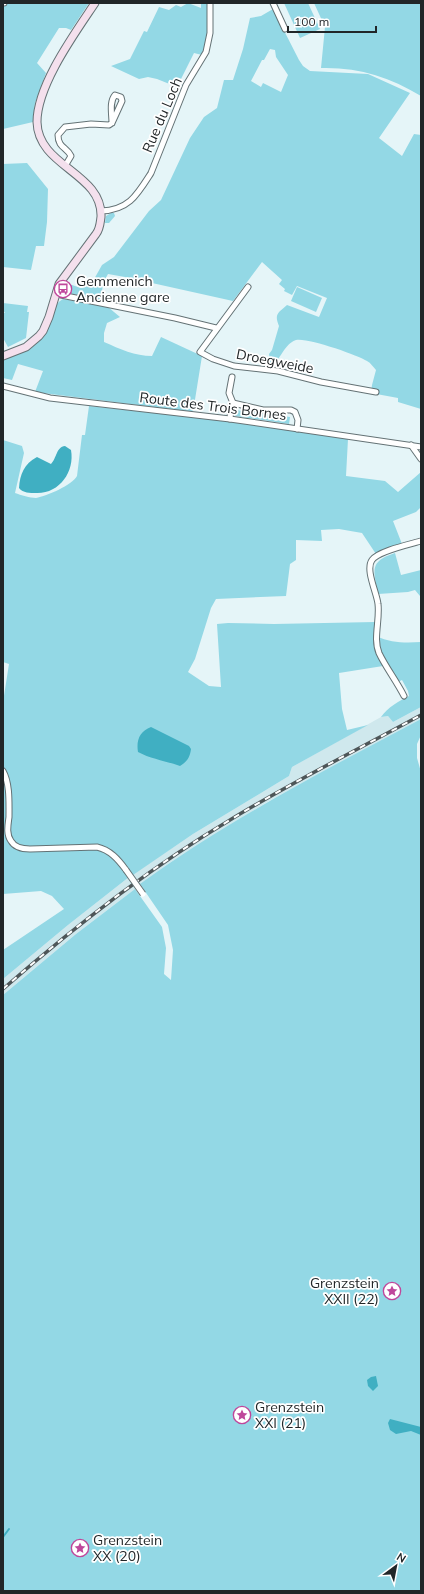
<svg xmlns="http://www.w3.org/2000/svg" width="424" height="1594" viewBox="0 0 424 1594" font-family="Mulish,sans-serif">
	<style>
		.built { fill: #cfe8ed }
		.green { fill: #93d8e5; fill-rule: evenodd }
		.water { fill: #40afc2 }
		.lines { fill: none; stroke-linecap: round; stroke-linejoin: round }
		.stream { stroke: #40afc2; stroke-width: 2 }
		.street-casing { stroke: #647275; stroke-width: 7 }
		.secondary-casing { stroke: #647275; stroke-width: 9 }
		.street { stroke: #fff; stroke-width: 5 }
		.secondary { stroke: #f4e0ed; stroke-width: 7 }
		.rail-casing { stroke: #4e5658; stroke-width: 3.5 }
		.rail { stroke: #fff; stroke-width: 2; stroke-dasharray: 6; stroke-linecap: butt }
		.street-bridge-casing { stroke: #647275; stroke-width: 7; stroke-linecap: butt }
		.street-bridge { stroke: #fff; stroke-width: 5 }
		.labels { text-anchor: middle; stroke-width: 3.5; stroke-linejoin: round; paint-order: stroke }
		.street-label { font-size: 14px; fill: #212628; stroke: #fff }
		.poi-label { font-size: 14px; fill: #212628; stroke: #fff; text-anchor: start }
	</style>
	<rect width="100%" height="100%" fill="#e5f5f8"/>
	<!-- built -->
	<polygon class="built" points="421,707 421,719 269,801 168,864 76,934 3,995 3,979 68,925 129,877 193,834 289,776 292,767 381,717 388,716 393,722"/>
	<!-- green -->
	<g class="green">
		<polygon points="11,3 89,3 71,30 66,28 59,28 37,63 46,73 35,103 33,122 3,129 3,5"/>
		<polygon points="188,3 201,8 201,3 208,3 207,35 202,55 194,53 177,87 157,79 148,77 139,79 111,66 130,59 144,31 147,32 159,7 169,10 176,5 181,7"/>
		<polygon points="284,3 308,3 320,29 300,38"/>
		<path d="M314 3H421V96C390 77 358 67 321 68L325 27Z"/>
		<path d="M273 9 299 60 303 66 310 71 368 74 410 93 379 138 402 156 414 134 421 135V409L398 402V398L371 393 372 385 376 370C373 367 371 363 367 361 358 355 306 337 296 340 282 345 280 364 268 368L270 360 269 354 272 350 279 326C274 314 278 313 287 305L319 317 327 298 297 286 292 295 284 291 285 289 279 284 282 280 262 262 233 301 125 277 108 274 103 283 101 300 68 293 64 288 66 283 81 288 87 286 93 281 102 265 114 257 149 211 161 200 190 138 204 117 217 108 224 80H233L243 49 250 18 261 16ZM270 49 275 50 276 57 288 75 281 92 263 83 261 87 251 81 262 60H264Z"/>
		<polygon points="27,163 48,189 47,222 44,246 36,246 31,270 3,267 3,164"/>
		<polygon points="111,213 114,213 115,216 109,223 105,223 106,216"/>
		<polygon points="297,287 322,298 316,312 291,301"/>
		<path d="M63 299 108 307 120 317 107 323 104 333V342C120 349 135 356 152 356L161 337 202 356 193 412 35 392 43 371 18 364 12 380 3 378V359C20 355 40 346 48 329 52 318 52 305 63 299Z"/>
		<polygon points="3,303 28,306 27,312 29,312 26,338 8,347 3,338 3,313 5,313 3,310"/>
		<path d="M89 406C175 415 262 425 348 439L346 476 385 481 398 492 421 472V507L416 512 393 521 402 544 376 554 362 533 339 529 321 530 322 541 296 540V560L290 564 286 596 216 599 211 608 195 659 188 672 209 686 221 687 217 624 228 623 274 624 375 622 376 636C391 643 405 643 421 642V707L393 722 388 716 381 717C388 707 399 701 409 696L408 691 402 680 394 684 383 666 339 673 342 709 347 730 368 725 292 767 289 776 193 834 133 875 120 859 104 847H26L17 845 10 836 11 817 5 770 3 768V702L9 664 3 662V440L22 446 24 453 15 493C21 495 30 498 36 498 47 496 72 485 77 476L82 435H85Z"/>
		<polygon points="235,410 290,417 289,424 235,416 233,412"/>
		<path d="M395 553 401 575 421 570V613L420 596 415 590 408 592 378 594C374 570 368 562 395 553Z"/>
		<path d="M421 719V735L417 744V758L421 772V1591H3V995L76 934 135 889 162 927 166 948 164 974 171 980 173 950 168 925 140 884C228 820 325 770 421 719Z"/>
		<path d="M3 774 6 784 7 815 6 834 8 842 12 847 24 851 97 848C112 852 120 865 129 877L68 925 3 979V950L64 909 52 896 41 891 3 894Z"/>
	</g>
	<!-- water -->
	<g class="water">
		<path d="M65 446 71 450C75 472 59 494 36 493 30 493 23 493 19 488 20 474 24 464 37 457L51 464C57 458 56 447 65 446Z"/>
		<path d="M151 727 189 746 191 749C190 757 187 762 180 766 166 761 151 759 138 752 136 740 140 731 151 727Z"/>
		<polygon points="376,1376 378,1386 373,1391 368,1386 367,1380 371,1377"/>
		<polygon points="390,1419 421,1427 421,1435 411,1431 396,1434 390,1430 388,1423"/>
	</g>
	<g class="lines">
		<!-- stream -->
		<polyline class="stream" points="3,1537 9,1529"/>
		<defs>
			<g id="street">
				<polyline points="3,3 4,3"/>
				<polyline points="273,3 285,29"/>
				<path d="M65 166 71 156C67 147 58 148 58 135L65 127 91 124 109 125 112 123 122 101 121 97 115 95C109 102 112 114 112 123"/>
				<path d="M101 211C129 210 137 195 151 173L186 85 206 52 210 33V3"/>
				<polyline points="248,287 200,352 213,359 234,366 278,371 321,382 376,392"/>
				<polyline points="56,292 61,295 175,318 216,328"/>
				<polyline points="232,377 229,393 233,403"/>
				<polyline points="3,386 50,398 230,419 421,447"/>
				<polyline points="230,419 231,406 233,403 263,410 291,410 295,412 298,420 297,429"/>
				<polyline points="411,445 421,459"/>
				<path d="M404 696C397 682 385 666 379 653 373 639 380 620 378 604 377 593 365 570 372 560 378 551 411 544 421 541"/>
				<path d="M3 771C10 783 9 803 9 817 8 825 6 834 11 841 15 848 23 849 30 849L97 847C110 850 118 859 126 870"/>
			</g>
			<path id="secondary" d="M3 356 26 347 39 336 43 331 49 317 59 284 96 234C100 229 100 224 101 217 103 173 38 167 37 122 37 85 75 33 95 3"/>
		</defs>
		<!-- street casing -->
		<use href="#street" class="street-casing"/>
		<!-- secondary casing -->
		<use href="#secondary" class="secondary-casing"/>
		<!-- street -->
		<use href="#street" class="street"/>
		<!-- secondary -->
		<use href="#secondary" class="secondary"/>
		<defs>
			<path id="rail" d="M3 989C74 927 149 868 230 820 292 782 357 750 421 715"/>
		</defs>
		<!-- rail casing -->
		<use href="#rail" class="rail-casing"/>
		<!-- rail -->
		<use href="#rail" class="rail"/>
		<defs>
			<polyline id="street-bridge" points="126,870 143,894"/>
		</defs>
		<!-- street-bridge casing -->
		<use href="#street-bridge" class="street-bridge-casing"/>
		<!-- street-bridge -->
		<use href="#street-bridge" class="street-bridge"/>
	</g>
	<!-- icons -->
	<defs>
		<symbol id="bus-ring" viewBox="-11 -11 22 22"><circle r="9.5" fill="#fff" stroke="#bf479b" stroke-width="1.5"/><path d="M-5-6H5V4H4V6H2V4H-2V6H-4V4H-5ZM-3.5-4V0h7V-4ZM-3.5 1.2v1.5H-2V1.2ZM2 1.2v1.5H3.5V1.2Z" fill="#bf479b"/></symbol>
		<symbol id="sight-ring" viewBox="-11 -11 22 22"><circle r="9.5" fill="#fff" stroke="#bf479b" stroke-width="1.5"/><path d="M0-6L1.8-2.2L6-1.7L2.9 1.2L3.7 5.4L0 3.3L-3.7 5.4L-2.9 1.2L-6-1.7L-1.8-2.2Z" fill="#bf479b"/></symbol>
	</defs>
	<g fill-rule="evenodd">
		<use href="#bus-ring" x="53" y="279" width="20" height="20"/>
		<use href="#sight-ring" x="382" y="1281" width="20" height="20"/>
		<use href="#sight-ring" x="232" y="1405" width="20" height="20"/>
		<use href="#sight-ring" x="70" y="1538" width="20" height="20"/>
	</g>
	<g class="labels">
		<!-- street labels -->
		<g class="street-label">
			<text transform="translate(162 115) rotate(-67)" y="5">Rue du Loch</text>
			<text transform="translate(275 361) rotate(11)" y="5">Droegweide</text>
			<text transform="translate(213 406) rotate(7)" y="5">Route des Trois Bornes</text>
		</g>
		<!-- poi labels -->
		<g class="poi-label">
			<text x="76" y="286">Gemmenich<tspan x="76" dy="16">Ancienne gare</tspan></text>
			<text x="379" y="1288" text-anchor="end">Grenzstein<tspan x="379" dy="16">XXII (22)</tspan></text>
			<text x="255" y="1412">Grenzstein<tspan x="255" dy="16">XXI (21)</tspan></text>
			<text x="93" y="1545">Grenzstein<tspan x="93" dy="16">XX (20)</tspan></text>
		</g>
	</g>
	<!-- border -->
	<rect width="424" height="1594" fill="none" stroke="#212628" stroke-width="8"/>
	<!-- north arrow -->
	<g transform="translate(396 1566) rotate(32)" stroke="#ffffff" stroke-width="3" paint-order="stroke">
	<path d="M0-3L7 15L0 10L-7 15Z" fill="#212628"/>
	<text y="-6" font-size="11" font-weight="bold" text-anchor="middle" fill="#212628">N</text>
	</g>
	<!-- scale -->
	<path d="M288 26v6h88v-6" fill="none" stroke="#212628" stroke-width="2"/>
	<text x="294" y="26" font-size="12" fill="#212628" stroke="#ffffff" stroke-width="3" paint-order="stroke">100 m</text>
</svg>
